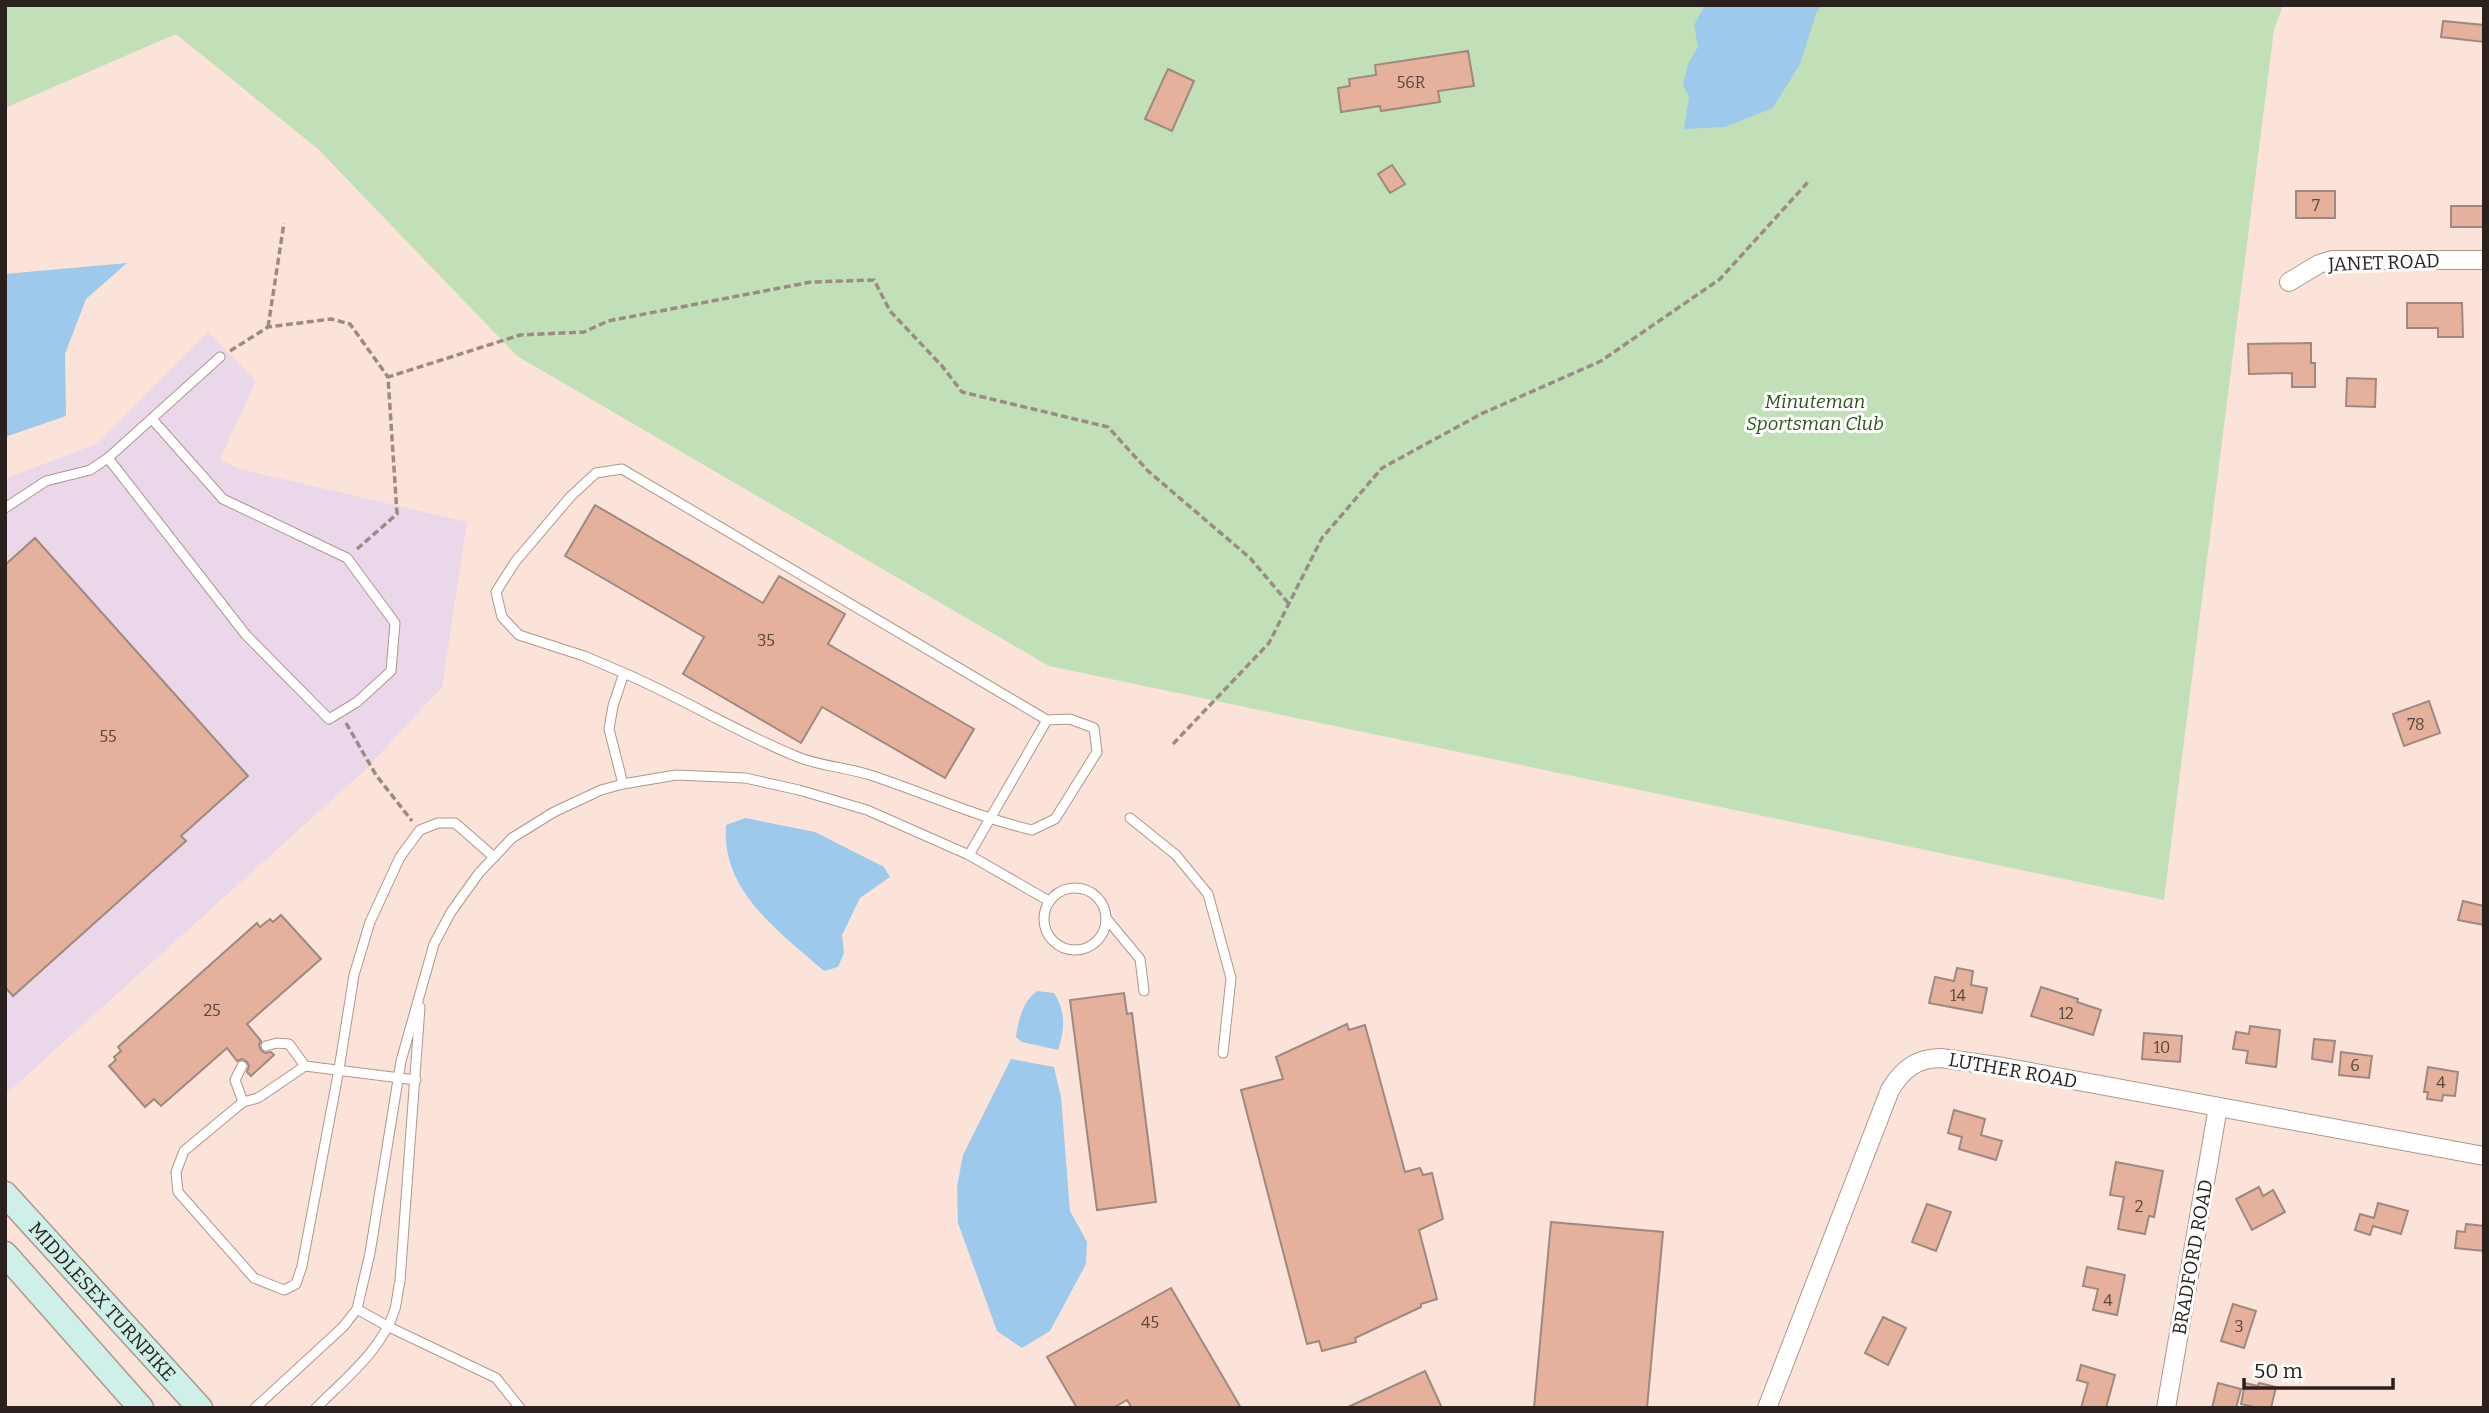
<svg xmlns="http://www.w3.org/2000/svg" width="2489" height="1413" viewBox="0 0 2489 1413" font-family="Bitter,serif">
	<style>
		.industrial { fill: #ead8ea }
		.green { fill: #c1e0b8 }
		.water { fill: #9dc9ec }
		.building { fill: #e5b19c; stroke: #9e8980; stroke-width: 2 }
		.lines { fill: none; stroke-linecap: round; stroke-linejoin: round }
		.lane-casing { stroke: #ad978e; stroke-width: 11 }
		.street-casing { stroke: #ad978e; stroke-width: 20 }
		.secondary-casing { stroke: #ad978e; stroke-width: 27 }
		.path { stroke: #9c8b85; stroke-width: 3.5; stroke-dasharray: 7 3.5; stroke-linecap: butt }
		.lane { stroke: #fff; stroke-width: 9 }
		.street { stroke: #fff; stroke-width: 18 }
		.secondary { stroke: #cef0e8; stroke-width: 24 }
		.labels { text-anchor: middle; stroke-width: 6; stroke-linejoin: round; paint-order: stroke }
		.number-label { font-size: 16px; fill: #59453e }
		.street-label { font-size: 19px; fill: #2a211e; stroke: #fff }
		.park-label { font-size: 19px; font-style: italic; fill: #2c551c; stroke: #fff }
	</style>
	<rect width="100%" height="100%" fill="#fbe3da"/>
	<!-- industrial -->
	<polygon class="industrial" points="208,332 256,381 220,459 240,469 467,522 442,687 365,770 5,1095 5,479 98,443"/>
	<!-- green -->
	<polygon class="green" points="5,5 2283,5 2274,30 2164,900 1049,666 517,356 318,149 176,34 5,108"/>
	<!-- water -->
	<g class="water">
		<polygon points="1705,5 1823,5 1817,11 1800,64 1773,108 1725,127 1684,129 1689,97 1683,85 1688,64 1698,47 1694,25"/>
		<polygon points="127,263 86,299 65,354 66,416 5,437 5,274"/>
		<path d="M745 818 815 832 884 867 890 877 860 898 842 935 844 953 838 967 824 971C779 931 721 892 726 825Z"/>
		<path d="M1037 991 1054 993C1066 1012 1065 1029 1058 1050L1022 1042 1016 1037C1019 1018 1022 1003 1037 991Z"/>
		<polygon points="1011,1059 1054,1067 1061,1097 1070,1211 1087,1242 1086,1264 1050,1331 1022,1348 997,1331 958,1223 957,1187 963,1155"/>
	</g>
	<!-- building -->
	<g class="building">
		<polygon points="2443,21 2484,25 2484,42 2441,37"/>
		<polygon points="1468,51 1474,86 1438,91 1440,102 1381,111 1380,106 1341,112 1338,88 1350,86 1349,79 1376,75 1375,65"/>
		<polygon points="1168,69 1194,81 1172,131 1145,119"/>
		<polygon points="1392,165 1405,184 1390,193 1378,174"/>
		<rect x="2296" y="191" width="39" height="27"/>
		<rect x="2451" y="206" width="33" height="21"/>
		<polygon points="2407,303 2462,303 2463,337 2438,337 2438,328 2407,328"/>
		<polygon points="2311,343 2311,363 2315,363 2315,387 2292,387 2292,373 2249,374 2248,344"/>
		<polygon points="2347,378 2376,379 2375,407 2346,406"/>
		<polygon points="595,505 763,603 779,576 845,614 828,644 974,729 945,778 822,707 801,743 683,674 704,637 565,556"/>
		<polygon points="35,538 248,776 181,836 186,841 13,996 5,987 5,565"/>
		<polygon points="2429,701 2440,733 2404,746 2393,714"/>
		<polygon points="2463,901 2484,906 2484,925 2458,920"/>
		<polygon points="281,915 321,959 247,1024 261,1041 259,1045 261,1050 265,1053 271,1052 274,1055 251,1076 247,1072 249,1066 247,1062 242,1059 237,1061 227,1048 161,1106 154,1099 145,1107 109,1066 116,1060 114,1057 121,1051 118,1047 257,923 260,927 270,919 273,922"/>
		<polygon points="1957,968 1973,971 1971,985 1987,988 1982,1013 1929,1003 1935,977 1954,981"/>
		<polygon points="2041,987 2078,999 2077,1002 2101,1010 2093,1035 2031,1016"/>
		<polygon points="1124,993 1127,1014 1132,1013 1156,1202 1097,1210 1070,1000"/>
		<polygon points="1347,1024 1349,1030 1365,1025 1405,1172 1420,1168 1423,1175 1432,1173 1443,1219 1419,1230 1437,1299 1421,1304 1421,1307 1355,1338 1356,1342 1322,1351 1319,1341 1307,1344 1241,1090 1283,1079 1276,1057"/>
		<polygon points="2250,1026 2280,1030 2276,1067 2246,1063 2248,1051 2233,1049 2236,1032 2249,1034"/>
		<polygon points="2144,1033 2182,1036 2180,1062 2142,1059"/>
		<polygon points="2314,1039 2335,1041 2332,1062 2312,1059"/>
		<polygon points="2341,1052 2372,1056 2369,1078 2339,1075"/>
		<polygon points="2428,1067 2458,1072 2455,1096 2443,1095 2442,1101 2427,1099 2428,1092 2424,1092"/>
		<polygon points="1954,1110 1985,1119 1981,1135 2002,1141 1996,1160 1959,1149 1962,1137 1948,1133"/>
		<polygon points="2116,1162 2163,1171 2154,1217 2149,1216 2145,1234 2118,1229 2124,1197 2110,1195"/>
		<polygon points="2259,1187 2263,1196 2273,1190 2285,1212 2252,1230 2236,1199"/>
		<polygon points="2378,1203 2408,1211 2401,1234 2373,1226 2370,1235 2355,1230 2360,1214 2374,1218"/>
		<polygon points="1927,1204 1951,1212 1936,1251 1912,1242"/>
		<polygon points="1551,1222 1663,1232 1647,1408 1534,1408"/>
		<polygon points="2466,1224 2484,1226 2484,1251 2455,1248 2457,1231 2465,1232"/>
		<polygon points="2087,1267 2125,1275 2117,1315 2093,1310 2098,1289 2083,1286"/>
		<polygon points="1171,1288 1241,1408 1132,1408 1127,1400 1113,1408 1077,1408 1047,1357"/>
		<polygon points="2233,1304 2256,1311 2244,1348 2221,1341"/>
		<polygon points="1883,1317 1906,1328 1888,1365 1865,1353"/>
		<polygon points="2081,1365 2115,1375 2106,1408 2081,1408 2088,1383 2077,1380"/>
		<polygon points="1425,1371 1442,1408 1346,1408"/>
		<polygon points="2218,1383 2241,1389 2236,1408 2212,1408"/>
		<polygon points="2245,1383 2258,1386 2259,1383 2276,1387 2271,1408 2258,1408 2241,1404"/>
	</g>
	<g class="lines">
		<defs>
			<g id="lane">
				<polyline points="108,458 246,635 329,719 357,702 391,671 395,623 347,558 223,499 152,419"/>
				<polyline points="5,508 46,481 90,470 108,458 220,357"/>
				<polyline points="624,673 584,656 519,635 502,617 496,592 515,562 571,496 596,473 622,469 1047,720"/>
				<path d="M623 784 609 729 613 706 624 673C682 698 735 731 793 755 817 766 845 767 870 775 925 793 977 817 1032 830L1055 819 1097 752 1094 728 1070 719 1047 720 969 855"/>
				<polyline points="1130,818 1176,855 1208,894 1231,978 1223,1053"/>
				<circle cx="1075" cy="919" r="31"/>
				<polyline points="1106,918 1140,959 1144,991"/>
				<polyline points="266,1046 277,1043 289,1044 305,1066"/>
				<polyline points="242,1066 235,1080 243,1102"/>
				<polyline points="416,1080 305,1066 258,1098 243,1102 184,1151 176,1172 178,1192 254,1278 284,1290 296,1284 302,1266 339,1069 354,975 370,922 400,857 420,830 438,823 455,823 494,857"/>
				<polyline points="357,1309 387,1326 496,1378 520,1408"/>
				<polyline points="255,1408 343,1327 357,1309 370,1253 401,1061 434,944 451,912 479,873 512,838 554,812 601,790 623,784 676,775 745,778 799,790 867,810 969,855 1049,901"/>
				<path d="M316 1408C345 1379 383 1349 395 1309 397 1300 398 1290 400 1281L420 1007"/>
			</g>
			<g id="street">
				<polyline points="2289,282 2319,264 2332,260 2484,260"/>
				<path d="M1767 1408 1890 1090C1902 1070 1916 1058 1941 1058L2003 1067 2484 1156"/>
				<polyline points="2166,1408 2218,1107"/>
			</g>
			<g id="secondary">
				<path id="s1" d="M5 1194 200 1408"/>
				<polyline points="5,1254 141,1408"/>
			</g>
		</defs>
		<!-- lane casing -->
		<use href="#lane" class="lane-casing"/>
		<!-- street casing -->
		<use href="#street" class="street-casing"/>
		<!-- secondary casing -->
		<use href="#secondary" class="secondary-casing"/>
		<!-- path -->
		<g class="path">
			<polyline points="268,327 284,223"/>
			<polyline points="230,351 268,327 331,319 350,324 388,377"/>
			<polyline points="357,549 397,514 388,377 520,335 584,332 608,321 811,282 874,280 890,311 942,366 962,392 1108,427 1148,471 1250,558 1289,604"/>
			<polyline points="346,723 376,775 412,821"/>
			<polyline points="1173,744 1269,643 1322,538 1382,468 1481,414 1601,361 1720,279 1809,181"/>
		</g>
		<!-- lane -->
		<use href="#lane" class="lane"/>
		<!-- street -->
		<use href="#street" class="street"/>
		<!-- secondary -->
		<use href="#secondary" class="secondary"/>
	</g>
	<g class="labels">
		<!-- number labels -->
		<g class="number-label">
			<text x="1411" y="88">56R</text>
			<text x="2316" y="211">7</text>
			<text x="766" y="646">35</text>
			<text x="2416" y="730">78</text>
			<text x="108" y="742">55</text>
			<text x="1958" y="1001">14</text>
			<text x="212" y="1016">25</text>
			<text x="2066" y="1019">12</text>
			<text x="2162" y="1053">10</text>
			<text x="2355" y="1071">6</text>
			<text x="2441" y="1088">4</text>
			<text x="2139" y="1212">2</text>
			<text x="2108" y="1306">4</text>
			<text x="1150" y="1328">45</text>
			<text x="2239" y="1332">3</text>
		</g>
		<!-- street labels -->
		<g class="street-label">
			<text transform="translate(2384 262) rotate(-2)" y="7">JANET ROAD</text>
			<text transform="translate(2013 1070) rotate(10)" y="7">LUTHER ROAD</text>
			<text transform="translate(2192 1257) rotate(-80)" y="7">BRADFORD ROAD</text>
			<text dy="7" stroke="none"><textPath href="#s1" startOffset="145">MIDDLESEX TURNPIKE</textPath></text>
		</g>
		<!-- park labels -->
		<g class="park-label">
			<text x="1815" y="408">Minuteman<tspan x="1815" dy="22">Sportsman Club</tspan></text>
		</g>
	</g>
	<!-- border -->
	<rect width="2489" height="1413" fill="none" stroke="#2a211e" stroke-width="14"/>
	<!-- scale -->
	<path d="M2244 1378v10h149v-10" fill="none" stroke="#2a211e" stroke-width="3.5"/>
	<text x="2254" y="1378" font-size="21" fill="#2a211e" stroke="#ffffff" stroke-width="5" paint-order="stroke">50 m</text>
</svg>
